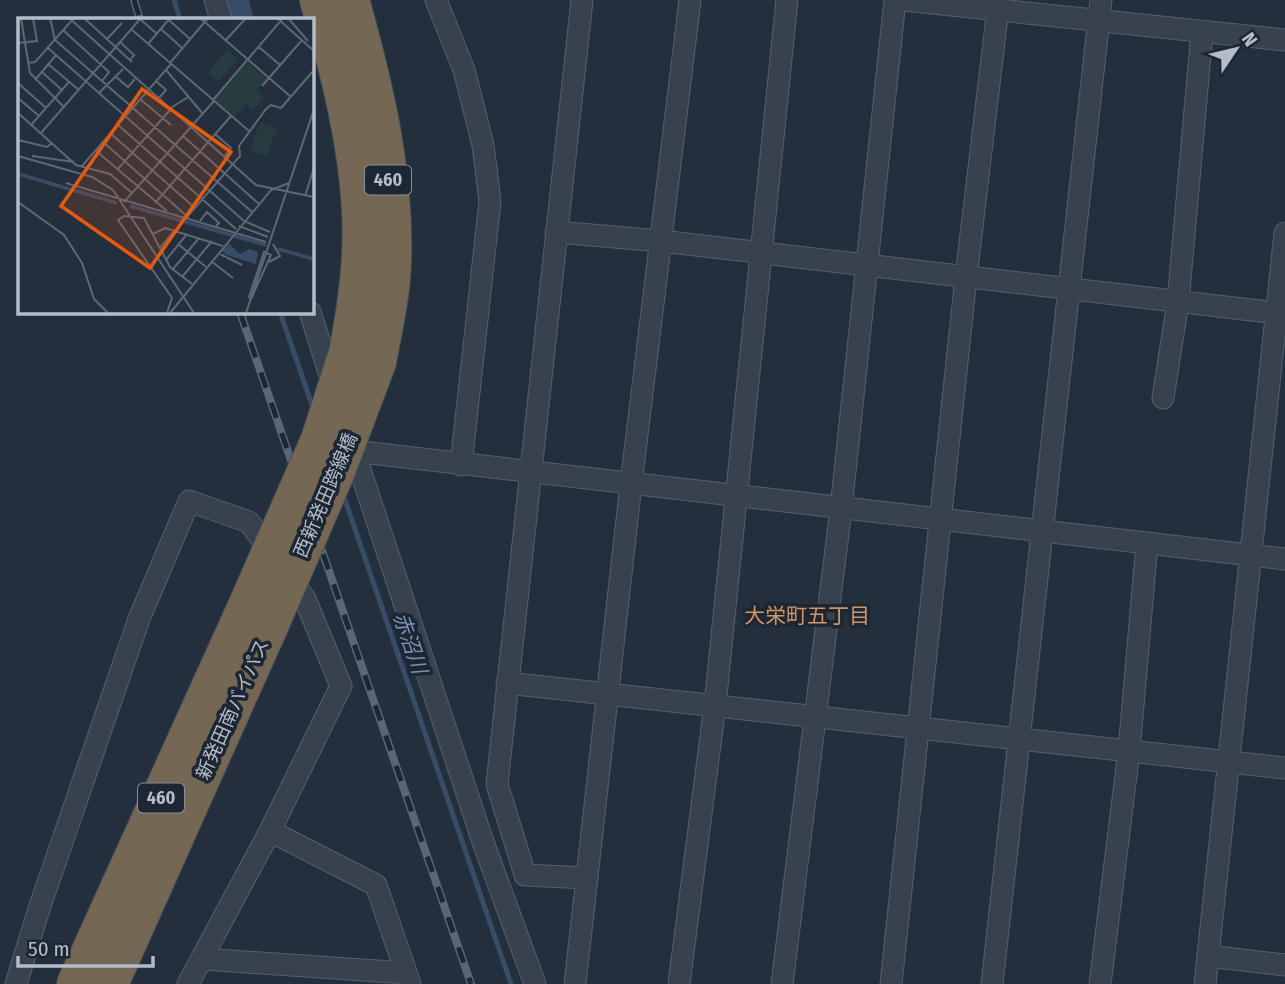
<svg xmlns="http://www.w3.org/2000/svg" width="1285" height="984" viewBox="0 0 1285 984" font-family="'Fira Sans Condensed','Noto Sans JP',sans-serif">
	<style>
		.water { fill: #394c67 }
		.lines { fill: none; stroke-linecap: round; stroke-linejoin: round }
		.stream { stroke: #394c67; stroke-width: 5 }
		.street-casing { stroke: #565f6c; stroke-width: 23 }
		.highway-casing { stroke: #434c59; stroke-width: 40 }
		.street { stroke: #38414e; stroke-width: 21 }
		.highway { stroke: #746855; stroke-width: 38 }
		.rail-casing { stroke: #5a6575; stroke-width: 8 }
		.rail { stroke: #1d2633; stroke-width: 5; stroke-dasharray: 16; stroke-linecap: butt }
		.highway-bridge-casing { stroke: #434c59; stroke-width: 40; stroke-linecap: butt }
		.highway-bridge { stroke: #746855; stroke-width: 38 }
		.labels { text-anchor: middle; stroke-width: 7; stroke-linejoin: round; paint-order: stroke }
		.shield { fill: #1d2633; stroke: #878f9c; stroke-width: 2 }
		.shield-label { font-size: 18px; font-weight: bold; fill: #b4bcc9 }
		.street-label { font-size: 19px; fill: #b4bcc9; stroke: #1d2633 }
		.neighbourhood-label { font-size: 21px; fill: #d59563; stroke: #1d2633 }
		.water-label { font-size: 21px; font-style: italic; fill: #7c92b1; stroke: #1d2633 }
		.inset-river { fill: none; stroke: #394c67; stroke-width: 3.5 }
		.inset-road { fill: none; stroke: #5e6776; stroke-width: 2 }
		.view { fill: #e8590c; fill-opacity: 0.15; stroke: #e8590c; stroke-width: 3.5 }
		.inset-edge { fill: none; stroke: #b4bcc9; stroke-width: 3.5 }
	</style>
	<rect width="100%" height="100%" fill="#242f3e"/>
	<!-- water -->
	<polygon class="water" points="215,0 249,0 254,19 222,19"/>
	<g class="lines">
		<!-- stream -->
		<g class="stream">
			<polyline points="174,0 180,19"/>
			<polyline points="280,312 313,408"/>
			<polyline points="343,494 511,984"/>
		</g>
		<defs>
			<g id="street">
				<polyline points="215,0 221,19"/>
				<polyline points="436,0 464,70 483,145 490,201 461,465"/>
				<polyline points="582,0 497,784 525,875 587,878"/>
				<polyline points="903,0 1285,40"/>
				<polyline points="556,232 661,241 1277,313"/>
				<polyline points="310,312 334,388"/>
				<polyline points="1163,398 1178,302 1202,32"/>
				<polyline points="350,439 483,842 535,984"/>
				<polyline points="353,451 1285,559"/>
				<polyline points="507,683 1285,768"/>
				<polyline points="270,831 376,885 410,984"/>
				<polyline points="1208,956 1285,965"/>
				<polyline points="203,959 406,973"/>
				<polyline points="16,984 39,909 139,619 189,501 249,522 305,599 341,686 270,831 188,984"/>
				<polyline points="575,984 631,484 690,0"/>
				<polyline points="679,984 715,705 787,0"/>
				<polyline points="782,984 841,509 895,0"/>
				<polyline points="891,984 966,277 999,0"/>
				<polyline points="992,984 1101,0"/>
				<polyline points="1100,984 1129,751 1147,543"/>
				<polyline points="1205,984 1285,233"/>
			</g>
			<g id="highway">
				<path d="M319 0C339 69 357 138 361 209 364 258 357 306 348 353"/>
				<path d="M350 0C374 86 395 172 392 262 391 296 383 329 377 362"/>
				<polyline points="76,984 245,611"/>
				<polyline points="109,984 269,626"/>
			</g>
		</defs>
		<!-- street casing -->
		<use href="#street" class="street-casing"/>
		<!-- highway casing -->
		<use href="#highway" class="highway-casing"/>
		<!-- street -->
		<use href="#street" class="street"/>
		<!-- highway -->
		<use href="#highway" class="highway"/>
		<defs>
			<g id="rail">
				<polyline points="134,0 140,19"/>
				<polyline points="240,312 471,984"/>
			</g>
		</defs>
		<!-- rail casing -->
		<use href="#rail" class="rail-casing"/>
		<!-- rail -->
		<use href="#rail" class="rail"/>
		<defs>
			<g id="highway-bridge">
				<polyline points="245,611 320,440 348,353"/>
				<polyline points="269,626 334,476 377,362"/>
			</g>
		</defs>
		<!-- highway-bridge casing -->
		<use href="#highway-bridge" class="highway-bridge-casing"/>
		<!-- highway-bridge -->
		<use href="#highway-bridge" class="highway-bridge"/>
	</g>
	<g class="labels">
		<!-- shield labels -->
		<g class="shield">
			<rect x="365" y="165.5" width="46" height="29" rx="5"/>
			<rect x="138" y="783.5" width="46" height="29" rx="5"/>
		</g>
		<g class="shield-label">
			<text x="388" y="186">460</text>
			<text x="161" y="804">460</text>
		</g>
		<!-- street labels -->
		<g class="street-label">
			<text transform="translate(325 495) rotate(-67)" y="7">西新発田跨線橋</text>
			<text transform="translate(232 709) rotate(-66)" y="7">新発田南バイパス</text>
		</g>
		<!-- neighbourhood labels -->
		<g class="neighbourhood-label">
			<text x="807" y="623">大栄町五丁目</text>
		</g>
		<!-- water labels -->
		<g class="water-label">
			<text transform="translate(410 643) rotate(71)" y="7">赤沼川</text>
		</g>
	</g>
	<!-- overview -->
	<g transform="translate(18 18)">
		<rect width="296" height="296" fill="#242f3e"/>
		<path d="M209 32 220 41 201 63 190 54ZM229 44 249 61 238 73 246 80 235 92 228 86 216 99 196 82ZM242 104 259 110 249 138 232 132Z" fill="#263c3f"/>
		<path d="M210 225 222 236 232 231 240 234 238 246 209 237 204 233Z" fill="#394c67"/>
		<path class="inset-river" d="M0 156 99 185M112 188 248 227M260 231 296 241"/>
		<path class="inset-road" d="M3 0 12 55 46 89M32 0 37 22 234 194M51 0 238 167 296 179M66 0 114 44M182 0 273 79M259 0 296 33M270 0 290 23M122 1 139 16M151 2 172 21M113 11 231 113M143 11 164 30M45 12 91 54 84 63M89 21 104 5M208 22 228 0M102 24 116 37 112 42M0 25 19 23 15 0M130 26 152 0M241 29 262 47M30 30 226 203 252 214M10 45 17 44 56 0M152 45 190 0M30 46 61 72M148 52 185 96M24 54 44 72M98 59 110 69 117 61M17 62 38 37M138 63 148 72 140 81M0 65 28 90M244 68 284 22M81 75 105 51M0 80 21 98M122 81 153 107M195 82 265 0M151 91 170 79M0 95 58 147 92 156 114 175M99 106 218 211M13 107 51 64M23 115 123 0M92 115 177 190M197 116 213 130 206 139M165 118 241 186M0 122 29 129 34 125M84 123 171 200M77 132 149 193M0 138 74 159 95 172 176 295M14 138 56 144M64 148 153 46M99 152 152 92M48 165 248 224M287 178 296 150M0 184 46 217 64 245 76 281 90 295M106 184 196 83M137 185 213 98M169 199 222 138 221 128 248 91 253 87 263 90 296 52M182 203 189 194 201 205 198 208M221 208 250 219M135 216 147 210 205 228M160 226 188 249M142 230 157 212M246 234 253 237 233 281 231 279ZM200 235 224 247M148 242 169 216M193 243 215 260M251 244 262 238 255 226M155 251 181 220M164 259 194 223M149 295 154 280 100 202 106 198 126 200 152 249 174 266M152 295 253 172 271 165M228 295 296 91"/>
		<path class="view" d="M124 71 213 134 132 250 43 188Z"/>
		<rect width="296" height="296" class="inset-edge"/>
	</g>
	<!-- north arrow -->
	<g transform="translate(1236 49) rotate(55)" stroke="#1d2633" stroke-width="5" paint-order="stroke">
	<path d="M0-5L12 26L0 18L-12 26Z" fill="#b4bcc9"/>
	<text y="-10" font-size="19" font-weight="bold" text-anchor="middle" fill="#b4bcc9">N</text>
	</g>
	<!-- scale -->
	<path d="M18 956v10h135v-10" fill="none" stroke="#b4bcc9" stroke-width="3.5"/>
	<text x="28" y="956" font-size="21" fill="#b4bcc9" stroke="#1d2633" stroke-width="5" paint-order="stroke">50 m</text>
</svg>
